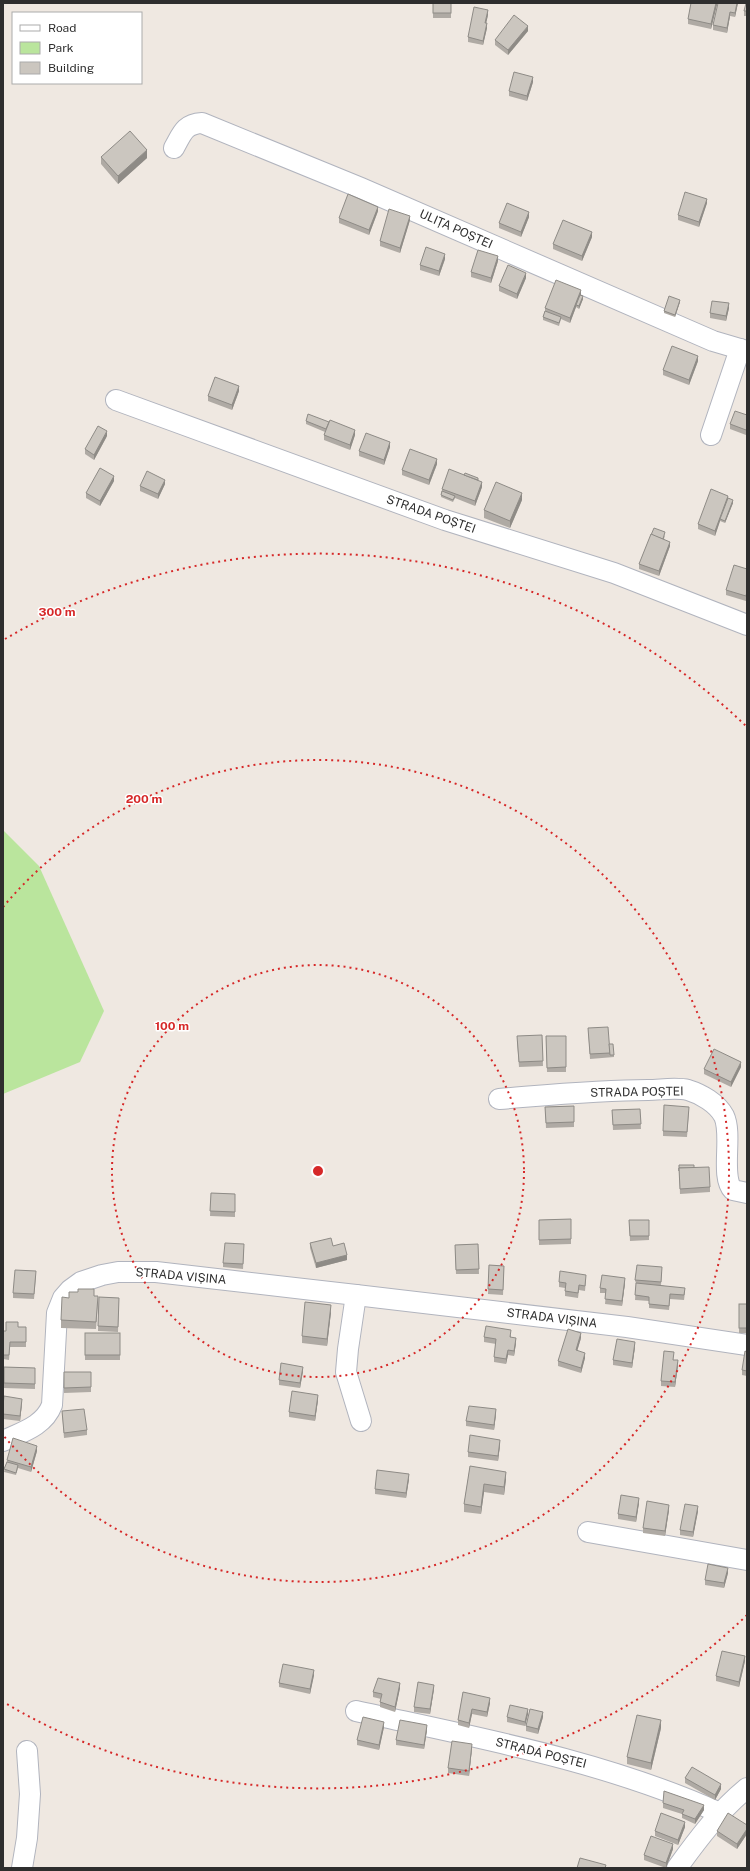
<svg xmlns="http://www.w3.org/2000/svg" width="750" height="1871" viewBox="0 0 750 1871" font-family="'Public Sans',sans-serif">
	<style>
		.green { fill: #bae59d }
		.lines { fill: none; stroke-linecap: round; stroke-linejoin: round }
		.minor-casing { stroke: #b1b4be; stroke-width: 22 }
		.minor { stroke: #fff; stroke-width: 20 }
		.wall { fill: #afaaa4 }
		.shaded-wall { fill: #8e8b86 }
		.building { fill: #cbc6bf; stroke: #8e8b86 }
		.ring { fill: none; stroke: #d62828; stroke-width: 2; stroke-dasharray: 2 4 }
		.labels { text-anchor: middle; stroke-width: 3; stroke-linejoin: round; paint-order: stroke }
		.street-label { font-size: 12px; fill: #2e2e2e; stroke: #fff }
		.centre { fill: #d62828; stroke: #fff; stroke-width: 2 }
		.ring-label { font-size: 12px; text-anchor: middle; font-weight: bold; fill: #d62828; stroke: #fff; stroke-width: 3; stroke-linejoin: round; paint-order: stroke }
	</style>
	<rect width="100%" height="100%" fill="#efe8e1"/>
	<!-- green -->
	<polygon class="green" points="3,830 39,866 104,1011 80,1062 3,1094"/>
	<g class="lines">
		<defs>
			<g id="minor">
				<path d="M174 148C182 134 184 124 202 123L361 188 713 341 747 351"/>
				<polyline points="116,400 445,520 614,573 747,625"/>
				<polyline points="711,435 740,349"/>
				<path d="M499 1099C549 1095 598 1090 648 1090 660 1090 676 1087 688 1090 701 1094 717 1103 724 1116 733 1135 720 1177 733 1190L747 1193"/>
				<polyline points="356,1295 348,1349 346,1372 361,1421"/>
				<path d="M3 1441C22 1432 44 1426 52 1405L57 1313 63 1298 70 1290 81 1282 102 1275 118 1272H156L356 1295 627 1327 747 1345"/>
				<polyline points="588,1532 747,1560"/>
				<path d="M356 1711C479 1738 605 1761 720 1813"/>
				<polyline points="22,1868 27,1838 30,1794 27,1751"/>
				<path d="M677 1868C698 1839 719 1811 747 1788"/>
			</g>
		</defs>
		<!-- minor casing -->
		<use href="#minor" class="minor-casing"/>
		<!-- minor -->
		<use href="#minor" class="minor"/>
	</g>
	<!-- wall -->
	<g class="wall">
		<rect x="433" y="3" width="18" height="15"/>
		<polygon points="717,3 711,29 688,24 688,19"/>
		<polygon points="738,3 735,17 730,16 727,33 713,30 713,25"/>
		<polygon points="747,3 747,16 744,16 744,11"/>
		<polygon points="488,15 486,23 487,28 483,45 468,42 468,37"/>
		<polygon points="528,31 508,55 495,45 495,40"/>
		<polygon points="533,82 527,101 509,96 509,91"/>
		<polygon points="101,157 147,158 118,184 101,164"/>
		<polygon points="707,203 699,227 678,220 678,215"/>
		<polygon points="378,211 369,235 339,223 339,218"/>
		<polygon points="529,217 521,237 499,228 499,223"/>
		<polygon points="410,220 400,253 380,246 380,241"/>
		<polygon points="592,237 582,261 553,249 553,244"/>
		<polygon points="445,259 439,276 420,270 420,265"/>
		<polygon points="498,261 491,283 471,277 471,272"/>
		<polygon points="526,278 517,299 499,291 499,286"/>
		<polygon points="580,295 583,299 579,309 576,307 570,323 561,319 559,326 543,320 543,317 545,311 545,308 581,295"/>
		<polygon points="680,302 675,317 664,313 664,311"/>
		<polygon points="729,308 726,321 710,318 710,313"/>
		<polygon points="698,361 689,385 663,375 663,370"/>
		<polygon points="239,391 232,410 208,401 208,396"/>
		<polygon points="747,415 747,433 746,435 730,429 730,424"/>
		<polygon points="306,421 329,422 355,435 350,450 324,440 324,435 325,432 306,424"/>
		<polygon points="107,436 94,460 85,454 85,449"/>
		<polygon points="390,447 384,465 359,456 359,451"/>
		<polygon points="437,464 429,485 402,475 402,470"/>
		<polygon points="478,480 482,487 475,506 455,498 453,502 441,497 442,489"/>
		<polygon points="114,481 100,506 86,498 86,493"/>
		<polygon points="165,484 158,499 140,491 140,486"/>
		<polygon points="728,498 733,503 725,523 720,521 715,536 698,529 698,524"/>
		<polygon points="522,500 510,528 484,518 484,510"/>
		<polygon points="665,535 664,539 670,546 659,576 639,569 639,564"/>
		<polygon points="747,569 747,596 746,601 726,595 726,590"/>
		<polygon points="588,1028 609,1044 614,1055 614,1057 590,1059"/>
		<polygon points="542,1035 543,1066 519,1067 517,1041"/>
		<polygon points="546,1036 566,1036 566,1072 547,1072"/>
		<polygon points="741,1067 731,1087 704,1074 704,1069"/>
		<polygon points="574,1106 574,1127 546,1128 545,1107"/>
		<polygon points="640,1109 641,1129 613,1130 612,1110"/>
		<polygon points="689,1111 687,1137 663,1136 663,1131"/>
		<polygon points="679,1165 694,1168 710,1187 710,1192 680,1194"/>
		<polygon points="211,1193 235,1194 235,1217 210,1216"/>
		<polygon points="571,1219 571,1244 539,1245 539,1220"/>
		<polygon points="629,1220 649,1236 649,1240 630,1241"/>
		<polygon points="310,1243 333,1246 347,1260 316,1268 310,1248"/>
		<polygon points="478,1244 479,1274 456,1274 455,1245"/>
		<polygon points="244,1249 243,1269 223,1267 223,1263"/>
		<polygon points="489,1265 504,1266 503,1295 488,1294"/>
		<polygon points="662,1272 661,1285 685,1292 684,1300 670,1299 669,1310 649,1308 649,1301 635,1300 636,1284 635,1280"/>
		<polygon points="36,1276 34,1299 13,1298 13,1293"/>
		<polygon points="586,1279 585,1291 579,1290 578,1298 565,1296 565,1288 559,1287 559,1282"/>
		<polygon points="625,1283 622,1306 605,1304 606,1293 600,1293 600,1288"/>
		<polygon points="94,1296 98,1303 96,1329 61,1328 61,1320"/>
		<polygon points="99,1297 119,1298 118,1332 98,1331"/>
		<rect x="739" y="1304" width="8" height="29"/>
		<polygon points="331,1312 327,1346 302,1343 302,1336"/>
		<polygon points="18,1327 26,1327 26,1347 10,1347 9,1360 3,1359 3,1331 6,1331"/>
		<rect x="85" y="1333" width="35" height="27"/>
		<polygon points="511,1335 511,1338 516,1343 514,1356 508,1355 506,1364 494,1362 494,1357 496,1344 484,1342 484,1337"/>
		<polygon points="581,1338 577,1351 585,1358 581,1373 558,1366 558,1361"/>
		<polygon points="635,1347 632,1368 613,1365 613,1360"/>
		<polygon points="747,1352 747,1376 742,1375 742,1370"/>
		<polygon points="678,1365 675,1387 661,1386 661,1381"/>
		<polygon points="4,1367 35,1368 35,1389 4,1388"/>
		<polygon points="303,1371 300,1388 279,1385 279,1380"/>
		<polygon points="64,1372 91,1372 91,1392 64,1393"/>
		<polygon points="318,1400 315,1421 289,1417 289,1412"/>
		<polygon points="22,1403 20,1421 3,1419 3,1406"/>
		<polygon points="62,1411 87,1430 87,1435 64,1438"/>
		<polygon points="496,1414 494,1430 466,1426 466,1421"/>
		<polygon points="500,1445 498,1461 468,1457 468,1452"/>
		<polygon points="37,1451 31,1472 18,1468 16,1475 4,1472 7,1460"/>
		<polygon points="470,1466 506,1479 504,1495 484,1492 481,1514 464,1512 464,1504"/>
		<polygon points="409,1479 406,1498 375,1494 375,1489"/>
		<polygon points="639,1503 636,1522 618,1519 618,1514"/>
		<polygon points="669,1510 665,1536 643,1533 643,1528"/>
		<polygon points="698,1511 693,1537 680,1535 680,1530"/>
		<polygon points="728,1573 724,1588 705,1585 705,1580"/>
		<polygon points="745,1661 739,1687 716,1681 716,1676"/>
		<polygon points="314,1675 310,1694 279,1687 279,1683"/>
		<polygon points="400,1688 395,1712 380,1707 380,1702 381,1699 373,1697 373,1692"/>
		<polygon points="434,1689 430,1714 414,1712 414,1707"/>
		<polygon points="463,1692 490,1703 487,1717 472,1714 469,1728 458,1725 458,1720"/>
		<polygon points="528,1714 525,1726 507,1722 507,1717"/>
		<polygon points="543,1717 538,1734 526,1731 526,1726"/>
		<polygon points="384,1727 379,1750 357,1745 357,1740"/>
		<polygon points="661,1728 651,1770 627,1764 627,1757"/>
		<polygon points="427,1730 424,1749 396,1745 396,1740"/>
		<polygon points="472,1748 469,1776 448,1773 448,1768"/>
		<polygon points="685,1778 721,1789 715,1800 685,1783"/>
		<polygon points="663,1803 704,1810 695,1824 682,1818 682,1814 663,1808"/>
		<polygon points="747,1825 747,1834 737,1849 717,1836 717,1831"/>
		<polygon points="685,1827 678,1845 655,1836 655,1831"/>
		<polygon points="673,1849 666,1868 644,1860 644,1855"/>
	</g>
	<!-- shaded-wall -->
	<g class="shaded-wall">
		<polygon points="716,3 717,3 717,5 711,29 711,24"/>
		<polygon points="737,3 738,3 735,17 735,13"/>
		<polygon points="488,10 488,15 485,28 485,23"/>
		<polygon points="730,12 730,16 727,33 727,28"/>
		<polygon points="487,23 487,28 483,45 483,41"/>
		<polygon points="528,26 528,31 508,55 508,50"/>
		<polygon points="533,77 533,82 527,101 527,96"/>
		<polygon points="147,150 147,158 118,184 118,176"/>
		<polygon points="707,199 707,203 699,227 699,222"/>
		<polygon points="378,207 378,211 369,235 369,230"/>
		<polygon points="529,212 529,217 521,237 521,232"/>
		<polygon points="410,216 410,220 400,253 400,248"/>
		<polygon points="592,232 592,237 582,261 582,256"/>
		<polygon points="445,254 445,259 439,276 439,271"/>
		<polygon points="498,256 498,261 491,283 491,278"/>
		<polygon points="526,273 526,278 517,299 517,294"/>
		<polygon points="581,290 581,295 577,305 576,305 576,307 570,323 570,318"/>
		<polygon points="583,296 583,299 579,309 579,306"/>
		<polygon points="680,300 680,302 675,317 675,315"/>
		<polygon points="729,303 729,308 726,321 726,316"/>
		<polygon points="698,356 698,361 689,385 689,380"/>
		<polygon points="239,386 239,391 232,410 232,405"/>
		<polygon points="355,430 355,435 350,450 350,445"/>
		<polygon points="107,431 107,436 94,460 94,455"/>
		<polygon points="390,442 390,447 384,465 384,460"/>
		<polygon points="437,459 437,464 429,485 429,480"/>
		<polygon points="114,476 114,481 100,506 100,501"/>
		<polygon points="165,480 165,484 158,499 158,494"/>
		<polygon points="482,482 482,487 475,506 475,501"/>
		<polygon points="522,493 522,500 510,528 510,521"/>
		<polygon points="728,496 728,501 720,519 720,521 715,536 715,531"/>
		<polygon points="733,500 733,503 725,523 725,521"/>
		<polygon points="670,542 670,546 659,576 659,571"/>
		<polygon points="747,591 747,596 746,601 746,596"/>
		<polygon points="741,1062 741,1067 731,1087 731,1082"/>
		<polygon points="347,1255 347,1260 316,1268 316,1263"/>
		<polygon points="625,1278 625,1283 622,1306 622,1301"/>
		<polygon points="331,1305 331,1312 327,1346 327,1339"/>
		<polygon points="581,1333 581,1338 576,1355 576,1350"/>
		<polygon points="516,1338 516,1343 514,1356 514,1351"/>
		<polygon points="635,1342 635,1347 632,1368 632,1363"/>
		<polygon points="508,1350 508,1355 506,1364 506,1359"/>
		<polygon points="585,1353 585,1358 581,1373 581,1368"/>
		<polygon points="678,1360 678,1365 675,1387 675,1382"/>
		<polygon points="303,1367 303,1371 300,1388 300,1383"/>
		<polygon points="318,1395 318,1400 315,1421 315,1416"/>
		<polygon points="22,1399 22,1403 20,1421 20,1416"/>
		<polygon points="496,1409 496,1414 494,1430 494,1425"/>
		<polygon points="500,1440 500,1445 498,1461 498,1456"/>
		<polygon points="37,1446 37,1451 31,1472 31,1467"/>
		<polygon points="506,1472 506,1479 504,1495 504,1487"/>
		<polygon points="409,1474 409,1479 406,1498 406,1493"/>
		<polygon points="484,1484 484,1492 481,1514 481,1507"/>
		<polygon points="639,1498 639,1503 636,1522 636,1517"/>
		<polygon points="669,1505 669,1510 665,1536 665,1531"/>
		<polygon points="698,1506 698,1511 693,1537 693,1532"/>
		<polygon points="728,1568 728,1573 724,1588 724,1583"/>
		<polygon points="745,1656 745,1661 739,1687 739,1682"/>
		<polygon points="314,1670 314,1675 310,1694 310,1689"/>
		<polygon points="400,1683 400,1688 395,1712 395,1707"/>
		<polygon points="434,1685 434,1689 430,1714 430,1709"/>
		<polygon points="490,1698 490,1703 487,1717 487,1712"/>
		<polygon points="472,1709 472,1714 469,1728 469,1723"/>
		<polygon points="528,1709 528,1714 525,1726 525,1722"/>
		<polygon points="543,1712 543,1717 538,1734 538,1729"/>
		<polygon points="661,1720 661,1728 651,1770 651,1763"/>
		<polygon points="384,1722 384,1727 379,1750 379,1745"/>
		<polygon points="427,1725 427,1730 424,1749 424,1745"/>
		<polygon points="472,1744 472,1748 469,1776 469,1771"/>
		<polygon points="721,1784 721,1789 715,1800 715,1795"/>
		<polygon points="704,1805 704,1810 695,1824 695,1819"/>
		<polygon points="685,1822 685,1827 678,1845 678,1840"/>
		<polygon points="747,1829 747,1834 737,1849 737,1844"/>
		<polygon points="673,1844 673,1849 666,1868 666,1863"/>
	</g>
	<!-- building -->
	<g class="building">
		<rect x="433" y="3" width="18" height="10"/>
		<polygon points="691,3 716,3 711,24 688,19"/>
		<polygon points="718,3 737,3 735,13 730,12 727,28 713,25"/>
		<polygon points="746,3 747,3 747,11 744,11"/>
		<polygon points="474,7 488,10 485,23 487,23 483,41 468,37"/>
		<polygon points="514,15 528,26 508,50 495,40"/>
		<polygon points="514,72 533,77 527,96 509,91"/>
		<polygon points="130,131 147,150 118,176 101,157"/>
		<polygon points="685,192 707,199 699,222 678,215"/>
		<polygon points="348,194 378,207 369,230 339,218"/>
		<polygon points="507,203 529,212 521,232 499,223"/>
		<polygon points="389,209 410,216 400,248 380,241"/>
		<polygon points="563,220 592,232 582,256 553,244"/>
		<polygon points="426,247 445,254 439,271 420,265"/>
		<polygon points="478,250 498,256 491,278 471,272"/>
		<polygon points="508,265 526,273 517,294 499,286"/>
		<polygon points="556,280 581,290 570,318 545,308"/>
		<polygon points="580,295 583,296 579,306 576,305"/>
		<polygon points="669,296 680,300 675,315 664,311"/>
		<polygon points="712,301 729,303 726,316 710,313"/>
		<polygon points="545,311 561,317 559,323 543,317"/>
		<polygon points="672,346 698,356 689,380 663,370"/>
		<polygon points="215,377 239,386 232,405 208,396"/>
		<polygon points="735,411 747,415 747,428 746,430 730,424"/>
		<polygon points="308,414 329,422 326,429 306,421"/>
		<polygon points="330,420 355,430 350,445 324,435"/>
		<polygon points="98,426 107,431 94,455 85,449"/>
		<polygon points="366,433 390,442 384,460 359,451"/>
		<polygon points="410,449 437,459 429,480 402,470"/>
		<polygon points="100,468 114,476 100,501 86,493"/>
		<polygon points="449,469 482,482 475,501 442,489"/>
		<polygon points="147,471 165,480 158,494 140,486"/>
		<polygon points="465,473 478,478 478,480 464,475"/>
		<polygon points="496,482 522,493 510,521 484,510"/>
		<polygon points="711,489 728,496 715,531 698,524"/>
		<polygon points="442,491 455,496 453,500 441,495"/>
		<polygon points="728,498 733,500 725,521 720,519"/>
		<polygon points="654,528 665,532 663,539 651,535"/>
		<polygon points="651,534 670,542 659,571 639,564"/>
		<polygon points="734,565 747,569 747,591 746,596 726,590"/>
		<polygon points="608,1027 610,1053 590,1054 588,1028"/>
		<polygon points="542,1035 543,1061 519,1062 517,1036"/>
		<polygon points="546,1036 566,1036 566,1067 547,1068"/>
		<polygon points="609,1044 613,1044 614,1055 610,1055"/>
		<polygon points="714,1049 741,1062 731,1082 704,1069"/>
		<polygon points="664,1105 689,1107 687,1132 663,1131"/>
		<polygon points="574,1106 574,1122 546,1123 545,1107"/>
		<polygon points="640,1109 641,1124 613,1125 612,1110"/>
		<polygon points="679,1165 694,1165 694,1168 679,1168 679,1171"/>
		<polygon points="709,1167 710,1187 680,1189 679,1168"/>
		<polygon points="211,1193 235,1194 235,1212 210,1211"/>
		<polygon points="571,1219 571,1239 539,1240 539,1220"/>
		<polygon points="629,1220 649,1220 649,1236 630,1236"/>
		<polygon points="331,1238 333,1246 344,1243 347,1255 316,1263 310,1243"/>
		<polygon points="225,1243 244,1244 243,1264 223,1263"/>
		<polygon points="478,1244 479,1269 456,1270 455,1245"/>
		<polygon points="489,1265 504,1266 503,1290 488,1289"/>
		<polygon points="637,1265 662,1267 661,1282 635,1280"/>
		<polygon points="15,1270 36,1271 34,1294 13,1293"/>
		<polygon points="560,1271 586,1275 585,1286 579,1285 578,1293 565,1291 566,1283 559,1282"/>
		<polygon points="602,1275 625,1278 622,1301 605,1299 606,1289 600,1288"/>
		<polygon points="636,1283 685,1288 684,1295 670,1294 669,1306 649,1304 649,1297 635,1295"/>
		<polygon points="78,1289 94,1289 94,1296 98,1296 96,1322 61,1320 62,1297 69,1298 69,1292 78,1292"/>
		<polygon points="99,1297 119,1298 118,1327 98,1326"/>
		<polygon points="305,1302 331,1305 327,1339 302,1336"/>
		<rect x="739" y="1304" width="8" height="24"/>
		<polygon points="6,1322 18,1322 18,1327 26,1327 26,1342 10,1342 9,1355 3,1355 3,1331 6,1331"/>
		<polygon points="486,1326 511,1330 510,1337 516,1338 514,1351 508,1350 506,1359 494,1357 496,1339 484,1337"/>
		<polygon points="568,1329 581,1333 576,1350 585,1353 581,1368 558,1361"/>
		<rect x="85" y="1333" width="35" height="22"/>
		<polygon points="617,1339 635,1342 632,1363 613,1360"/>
		<polygon points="664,1351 674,1352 673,1360 678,1360 675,1382 661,1381"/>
		<polygon points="745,1351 747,1352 747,1371 742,1370"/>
		<polygon points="281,1363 303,1367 300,1383 279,1380"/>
		<polygon points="4,1367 35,1368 35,1384 4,1383"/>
		<polygon points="64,1372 91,1372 91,1387 64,1388"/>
		<polygon points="292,1391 318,1395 315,1416 289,1412"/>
		<polygon points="4,1396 22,1399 20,1416 3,1414 3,1406"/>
		<polygon points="469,1406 496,1409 494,1425 466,1421"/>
		<polygon points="84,1409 87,1430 64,1433 62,1411"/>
		<polygon points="470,1435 500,1440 498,1456 468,1452"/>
		<polygon points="13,1438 37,1446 31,1467 7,1460"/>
		<polygon points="7,1462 18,1465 16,1473 4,1469"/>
		<polygon points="470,1466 506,1472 504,1487 484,1484 481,1507 464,1504"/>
		<polygon points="377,1470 409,1474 406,1493 375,1489"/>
		<polygon points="621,1495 639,1498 636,1517 618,1514"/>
		<polygon points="647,1501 669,1505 665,1531 643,1528"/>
		<polygon points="685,1504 698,1506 693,1532 680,1530"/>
		<polygon points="708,1564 728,1568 724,1583 705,1580"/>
		<polygon points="722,1651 745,1656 739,1682 716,1676"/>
		<polygon points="283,1664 314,1670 310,1689 279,1683"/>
		<polygon points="378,1678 400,1683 395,1707 380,1702 382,1694 373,1692"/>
		<polygon points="418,1682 434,1685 430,1709 414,1707"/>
		<polygon points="463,1692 490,1698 487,1712 472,1709 469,1723 458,1720"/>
		<polygon points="510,1705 528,1709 525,1722 507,1717"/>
		<polygon points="530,1709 543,1712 538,1729 526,1726"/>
		<polygon points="637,1715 661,1720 651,1763 627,1757"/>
		<polygon points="363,1717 384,1722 379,1745 357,1740"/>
		<polygon points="400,1720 427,1725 424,1745 396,1740"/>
		<polygon points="452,1741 472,1744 469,1771 448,1768"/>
		<polygon points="692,1767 721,1784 715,1795 685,1778"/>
		<polygon points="664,1791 704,1805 695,1819 682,1814 684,1810 663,1803"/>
		<polygon points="661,1813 685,1822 678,1840 655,1831"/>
		<polygon points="728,1813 747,1825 747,1829 737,1844 717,1831"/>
		<polygon points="651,1836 673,1844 666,1863 644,1855"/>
		<polygon points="580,1858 606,1865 605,1868 577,1868"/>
	</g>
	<!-- distance rings -->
	<g class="ring">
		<circle cx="318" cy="1171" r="206"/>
		<path d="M3 907A411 411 0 1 1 3 1435"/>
		<path d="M747 1615A617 617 0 0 1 5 1703M5 639A617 617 0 0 1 747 727"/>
	</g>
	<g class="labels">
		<!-- street labels -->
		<g class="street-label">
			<text transform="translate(456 229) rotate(24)" y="4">ULIȚA POȘTEI</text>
			<text transform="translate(431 514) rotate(19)" y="4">STRADA POȘTEI</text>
			<text transform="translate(637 1092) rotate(-1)" y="4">STRADA POȘTEI</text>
			<text transform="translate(181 1276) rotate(5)" y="4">STRADA VIȘINA</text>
			<text transform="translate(552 1318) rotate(7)" y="4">STRADA VIȘINA</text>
			<text transform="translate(541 1753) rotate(14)" y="4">STRADA POȘTEI</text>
		</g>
	</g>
	<circle cx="318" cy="1171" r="6" class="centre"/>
	<g class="ring-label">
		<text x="57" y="616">300 m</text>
		<text x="144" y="803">200 m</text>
		<text x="172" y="1030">100 m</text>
	</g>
	<!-- border -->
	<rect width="750" height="1871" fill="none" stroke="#2e2e2e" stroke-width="8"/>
	<!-- legend -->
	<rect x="12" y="12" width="130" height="72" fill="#ffffff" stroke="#ababab"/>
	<rect x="20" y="25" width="20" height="6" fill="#ffffff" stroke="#ababab"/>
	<text x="48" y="32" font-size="12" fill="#2e2e2e">Road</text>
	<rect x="20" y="42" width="20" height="12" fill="#bae59d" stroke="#ababab"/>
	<text x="48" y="52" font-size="12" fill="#2e2e2e">Park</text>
	<rect x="20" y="62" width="20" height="12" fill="#cbc6bf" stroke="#ababab"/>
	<text x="48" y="72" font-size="12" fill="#2e2e2e">Building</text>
</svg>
